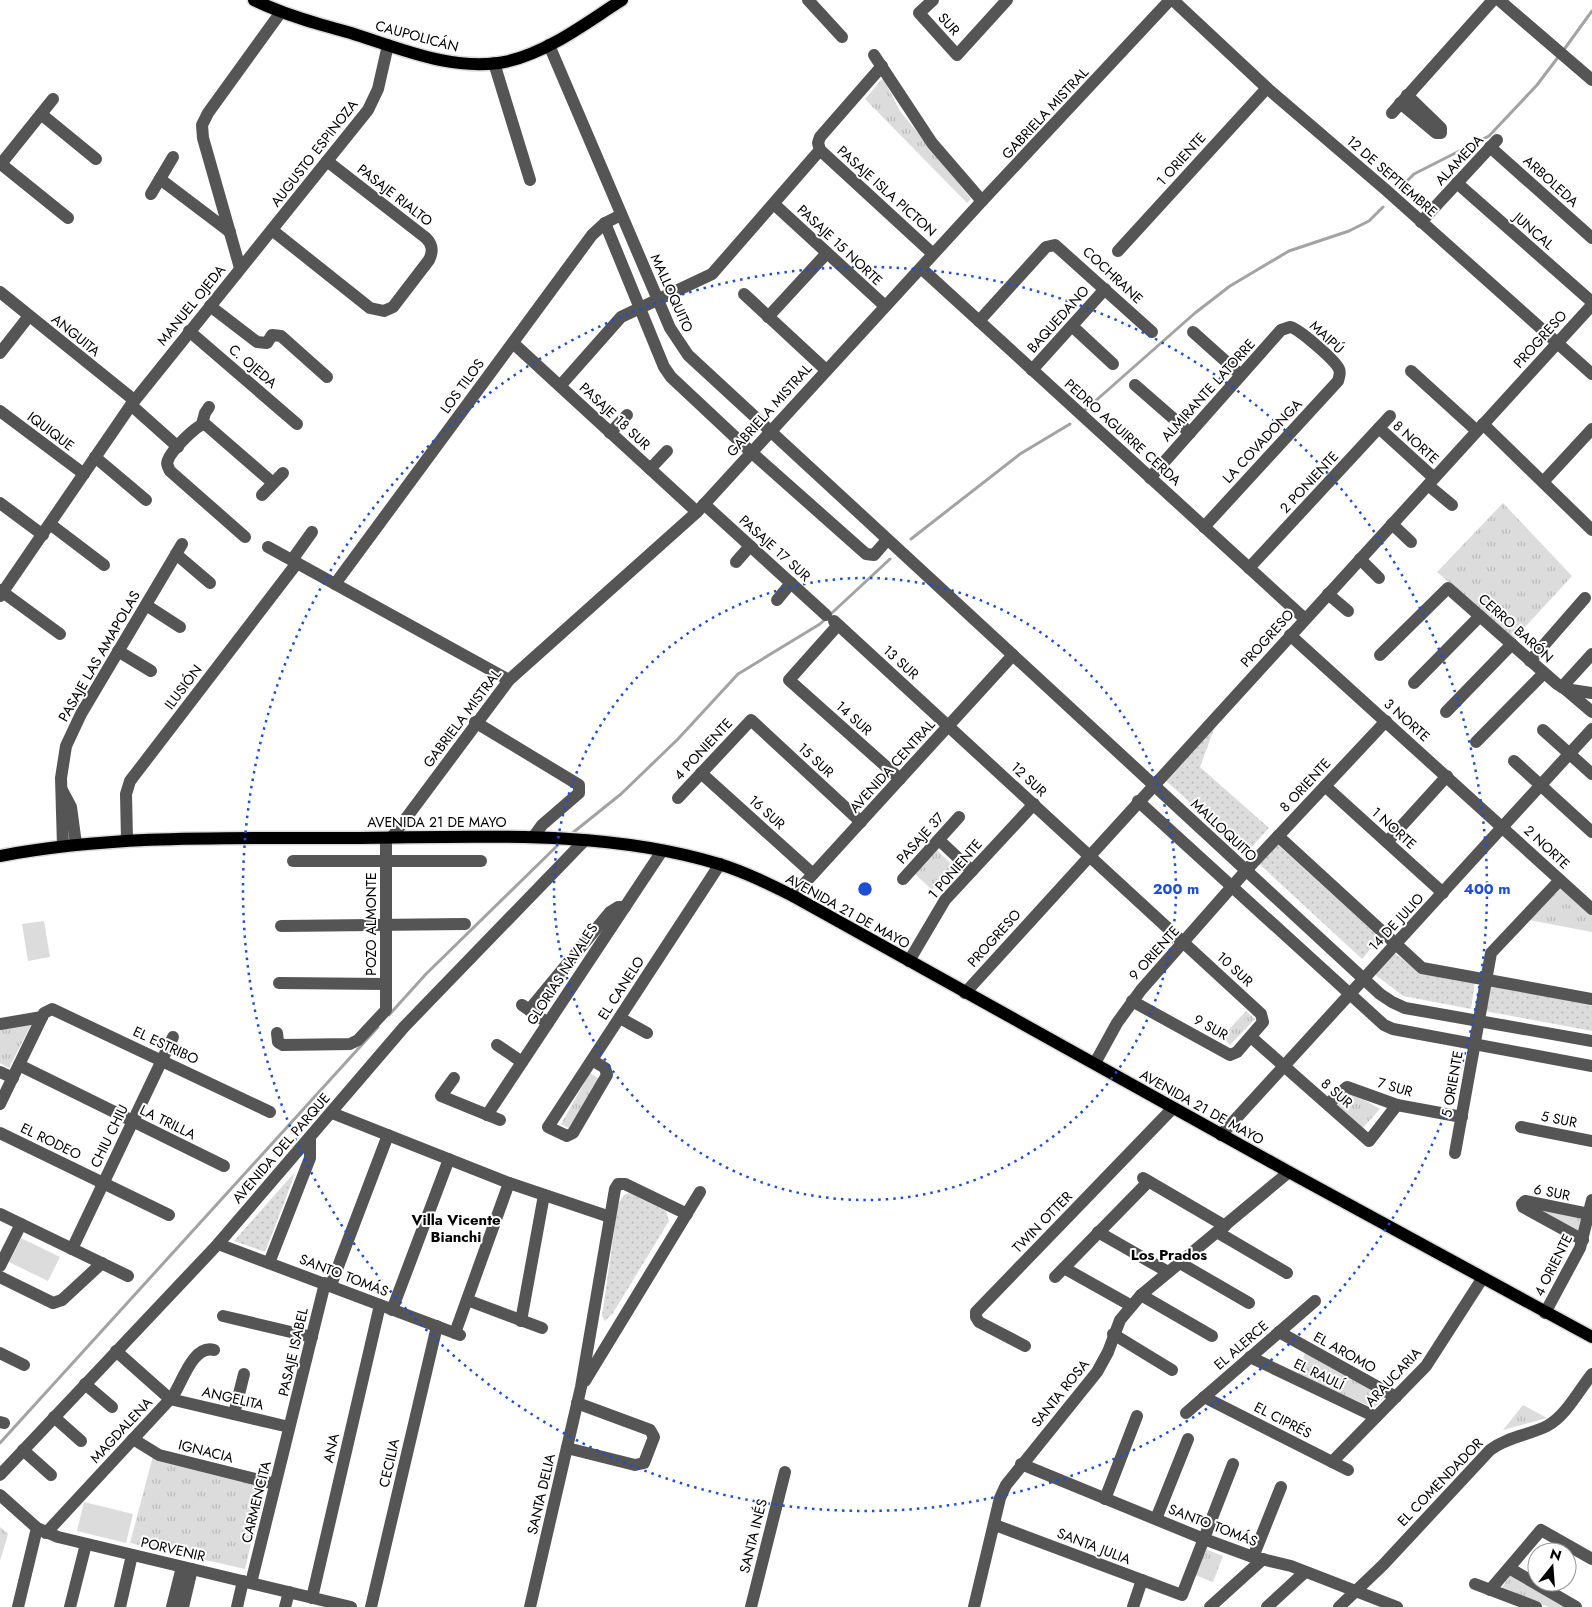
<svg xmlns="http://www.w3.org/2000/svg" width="1592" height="1607" viewBox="0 0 1592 1607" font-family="Jost,sans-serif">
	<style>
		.grass { fill: url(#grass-tufts) }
		.park { fill: url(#park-dots) }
		.pitch { fill: #dcdcdc }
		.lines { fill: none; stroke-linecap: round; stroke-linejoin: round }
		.stream { stroke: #a3a3a3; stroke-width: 3 }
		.major-casing { stroke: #dbdbdb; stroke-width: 15 }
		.minor { stroke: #555; stroke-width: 12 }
		.major { stroke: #000; stroke-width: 12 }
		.ring { fill: none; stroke: #1d4ed8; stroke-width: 2.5; stroke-dasharray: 2.5 5 }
		.labels { text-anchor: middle; stroke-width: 4; stroke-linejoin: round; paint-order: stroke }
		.street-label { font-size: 14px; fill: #000; stroke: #fff }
		.neighbourhood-label { font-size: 15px; font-weight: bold; fill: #000; stroke: #fff }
		.centre { fill: #1d4ed8; stroke: #fff; stroke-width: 2.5 }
		.ring-label { font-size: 15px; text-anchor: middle; font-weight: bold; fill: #1d4ed8; stroke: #fff; stroke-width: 4; stroke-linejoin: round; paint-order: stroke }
	</style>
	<defs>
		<pattern id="grass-tufts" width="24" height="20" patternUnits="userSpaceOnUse" patternTransform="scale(1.25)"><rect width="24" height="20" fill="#dcdcdc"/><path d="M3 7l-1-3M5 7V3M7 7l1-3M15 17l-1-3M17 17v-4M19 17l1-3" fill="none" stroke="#bbb"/></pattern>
		<pattern id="park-dots" width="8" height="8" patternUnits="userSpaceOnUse" patternTransform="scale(1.25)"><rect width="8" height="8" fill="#dcdcdc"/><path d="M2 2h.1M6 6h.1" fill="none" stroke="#bbb" stroke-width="1.8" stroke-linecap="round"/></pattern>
	</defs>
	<rect width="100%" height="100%" fill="#fff"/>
	<!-- grass -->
	<g class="grass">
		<polygon points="883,78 900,111 971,199 967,203 865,99"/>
		<polygon points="1503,503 1572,576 1514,639 1437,572"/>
		<polygon points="935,848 954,867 932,890 913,872"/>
		<polygon points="1563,886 1592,914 1592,932 1529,920"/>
		<polygon points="1246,1011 1255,1019 1230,1045 1222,1037"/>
		<polygon points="32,1023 9,1068 0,1063 0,1029"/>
		<polygon points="590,1073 603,1081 574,1131 561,1124"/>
		<polygon points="1347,1090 1380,1109 1360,1131 1331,1106"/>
		<polygon points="1528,1207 1583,1216 1580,1232"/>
		<polygon points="1305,1352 1386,1396 1374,1408 1298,1376"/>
		<polygon points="1523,1405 1547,1418 1503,1430"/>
		<polygon points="153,1456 265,1485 245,1569 130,1543"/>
		<polygon points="0,1527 8,1534 0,1561"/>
		<polygon points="1205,1549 1223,1556 1213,1582 1195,1575"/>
		<polygon points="1511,1574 1569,1607 1549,1607 1501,1589"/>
	</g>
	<!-- park -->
	<g class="park">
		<polygon points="1217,721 1200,767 1269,828 1246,853 1165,780"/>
		<polygon points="1275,842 1380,938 1362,959 1256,861"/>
		<polygon points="1392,951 1415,969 1475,981 1471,1009 1403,996 1373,973"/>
		<polygon points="1489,984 1592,1002 1592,1031 1485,1011"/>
		<polygon points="294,1173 292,1182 265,1252 234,1241"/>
		<polygon points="629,1193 666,1211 669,1221 613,1313 605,1321 602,1316 618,1204 624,1195"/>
	</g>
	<!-- pitch -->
	<g class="pitch">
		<polygon points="44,921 50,957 28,961 22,924"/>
		<polygon points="21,1238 60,1257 48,1281 9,1262"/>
		<polygon points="84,1502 133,1514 126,1543 77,1531"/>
	</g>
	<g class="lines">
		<!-- stream -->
		<g class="stream">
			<polyline points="1563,51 1592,11"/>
			<polyline points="1399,189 1414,174 1489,136 1537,85 1559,56"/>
			<polyline points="1084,411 1195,313 1230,286 1289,251 1349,231 1369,221 1383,207"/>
			<polyline points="911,539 1020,454 1070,424"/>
			<polyline points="570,835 621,794 678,739 738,674 820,624 890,559"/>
			<polyline points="389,1015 426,974 561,842"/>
			<polyline points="0,1443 378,1027"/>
		</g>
		<defs>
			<g id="major">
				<path d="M254 0C285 15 318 24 351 33 401 49 456 73 509 61 550 51 587 22 622 0"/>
				<path d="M0 856C112 835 225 838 338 838 463 838 598 827 719 864 745 872 769 884 793 896L1289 1172 1592 1337"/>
			</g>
		</defs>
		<!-- major casing -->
		<use href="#major" class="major-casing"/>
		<!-- minor -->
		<g class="minor">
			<polyline points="808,0 842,37"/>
			<polyline points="933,0 919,13 957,55 1007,0"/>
			<polyline points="1173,0 1267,88 1386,190 1592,374"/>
			<polyline points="1499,0 1592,80"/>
			<polyline points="549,45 670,328 688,355 1380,994 1392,1002 1405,1008 1592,1041"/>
			<polyline points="874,55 932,143 982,201"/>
			<polyline points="494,63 530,180"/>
			<polyline points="1400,103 1436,133 1441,133 1441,128 1407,95"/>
			<polyline points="1392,113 1493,0"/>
			<polyline points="41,114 96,159"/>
			<polyline points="1490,147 1592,238"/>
			<polyline points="820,150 933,254"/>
			<polyline points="820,150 818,143 820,137 882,66"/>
			<polyline points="1,164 68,218"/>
			<polyline points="0,165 53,99"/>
			<polyline points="160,179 230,232"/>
			<polyline points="1457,183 1592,302"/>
			<polyline points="151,194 173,157"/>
			<polyline points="775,205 885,306"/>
			<polyline points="1421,222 1497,140"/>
			<polyline points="605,223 664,367 671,377 751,452 866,554 874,555 887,540"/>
			<path d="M272 230 370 308 384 311 393 307 429 260C433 252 433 245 426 238L327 161"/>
			<polyline points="1118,251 1267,88"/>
			<polyline points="240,268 203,138 202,125 208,113 281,12"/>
			<polyline points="921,268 1305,619"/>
			<polyline points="0,292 134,400"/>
			<polyline points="744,294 826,370"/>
			<polyline points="210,306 257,342 267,343 272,335 281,336 327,377"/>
			<polyline points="768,317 827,253"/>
			<polyline points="979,321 1046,247 1055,245 1152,332"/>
			<polyline points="1072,326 1113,364"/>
			<polyline points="189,331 297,424"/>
			<polyline points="1193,332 1241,375"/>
			<polyline points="513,343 697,512"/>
			<polyline points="0,353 29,316"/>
			<polyline points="1032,370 1105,289"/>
			<polyline points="1411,371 1477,431"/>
			<polyline points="1135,385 1190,433"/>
			<polyline points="560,386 621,317 712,274 820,150"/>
			<polyline points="131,405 178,447"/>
			<polyline points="0,411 84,474"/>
			<polyline points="202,424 205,413 209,407"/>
			<polyline points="1483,424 1592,530"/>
			<polyline points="1379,428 1434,478"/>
			<polyline points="610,433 627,415"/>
			<polyline points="95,457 146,500"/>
			<polyline points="650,469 667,451"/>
			<path d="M1150 478 1281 330 1290 327C1298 328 1335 360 1339 369 1341 373 1339 377 1338 381L1204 527"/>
			<polyline points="1543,482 1592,429"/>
			<polyline points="1428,485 1452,505"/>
			<polyline points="262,495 283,473"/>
			<polyline points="0,503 43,535"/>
			<polyline points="704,504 826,615"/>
			<polyline points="50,524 104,565"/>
			<polyline points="1392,524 1411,542"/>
			<path d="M245 537 170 471C168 467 166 464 168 460 171 451 196 425 205 424L273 483"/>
			<polyline points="268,547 509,680"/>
			<polyline points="176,554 210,583"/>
			<polyline points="1360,559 1379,578"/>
			<polyline points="292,560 312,532"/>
			<polyline points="736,562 750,546"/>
			<polyline points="1249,568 1390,416"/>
			<polyline points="335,584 592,235 605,223 621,215"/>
			<polyline points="0,590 60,634"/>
			<polyline points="1328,594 1348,611"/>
			<polyline points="0,596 131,405 368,110 378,89 388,45"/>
			<polyline points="777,600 791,583"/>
			<polyline points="146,605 180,627"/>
			<polyline points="834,621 1261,1014 1263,1022 1237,1052 1230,1055 1132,1001"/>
			<polyline points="838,625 789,680 900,779"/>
			<polyline points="1290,635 1592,909"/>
			<polyline points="118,651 151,671"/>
			<polyline points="1380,655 1448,588 1557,684 1565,689 1592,712"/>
			<polyline points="1530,661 1585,598"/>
			<polyline points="1414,683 1480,616"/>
			<polyline points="1562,687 1592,654"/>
			<polyline points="1565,689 1592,693"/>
			<polyline points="1446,712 1512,644"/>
			<polyline points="475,722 579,785 579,793 542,825 534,836"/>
			<polyline points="1543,730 1592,774"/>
			<polyline points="1476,742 1544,673"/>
			<polyline points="1514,761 1592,832"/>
			<polyline points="701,773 813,874"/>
			<polyline points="1325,786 1443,893"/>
			<polyline points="62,790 71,807 76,844"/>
			<polyline points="678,798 751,720 861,822"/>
			<polyline points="1138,801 1384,1025 1393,1029 1592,1066"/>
			<polyline points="1278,836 1422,968 1592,999"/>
			<polyline points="392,837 509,680 697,512 982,201 1170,0"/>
			<polyline points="127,840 126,794 130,781 297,563"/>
			<polyline points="939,840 972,871"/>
			<polyline points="1387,842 1447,776"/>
			<polyline points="63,846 61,778 66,746 81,714 182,544"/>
			<polyline points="293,861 481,861"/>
			<polyline points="903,879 959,817"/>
			<polyline points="793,896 1013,655"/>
			<polyline points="281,926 465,924"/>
			<polyline points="909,961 945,900 1034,804"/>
			<polyline points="279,983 386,984"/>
			<polyline points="965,993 1592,305"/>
			<polyline points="522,1005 548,1023"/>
			<polyline points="529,1010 610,912 618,907 625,907"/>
			<polyline points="620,1018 647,1033"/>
			<polyline points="0,1024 42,1017"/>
			<polyline points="277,1033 278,1042 283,1045 350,1044 358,1040 386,1010 386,838"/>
			<polyline points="1251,1037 1369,1141 1397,1105"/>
			<polyline points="497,1045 522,1062"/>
			<polyline points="592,1060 605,1068 607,1075 573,1133 567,1136 548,1127 720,864"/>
			<polyline points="1095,1063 1117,1023 1141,990 1251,865 1386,721"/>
			<polyline points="19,1065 224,1166"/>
			<polyline points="0,1072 13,1078"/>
			<polyline points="454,1078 441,1096 500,1120"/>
			<polyline points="0,1104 44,1013 52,1009 270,1112"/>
			<polyline points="1328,1104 1347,1087 1397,1105 1462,1117"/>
			<polyline points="332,1113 509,1183 610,1217"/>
			<polyline points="487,1115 662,851"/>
			<polyline points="1521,1127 1592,1141"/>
			<polyline points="0,1133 169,1215"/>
			<polyline points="1221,1135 1592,729"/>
			<polyline points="1455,1153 1491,953 1560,880"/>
			<polyline points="1143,1178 1225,1226"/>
			<polyline points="0,1214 128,1276"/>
			<polyline points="1098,1232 1168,1272"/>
			<polyline points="1217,1232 1287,1273"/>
			<polyline points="1583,1240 1523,1207 1522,1204 1525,1201 1589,1214"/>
			<polyline points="218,1244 460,1335"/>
			<polyline points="72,1249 173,1037"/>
			<polyline points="269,1263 310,1158 310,1138"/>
			<polyline points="1180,1263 1249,1303"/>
			<polyline points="0,1266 21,1224"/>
			<polyline points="1064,1268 1130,1305"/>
			<polyline points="0,1277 53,1303 62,1300 102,1263"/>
			<polyline points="1055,1277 1148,1182"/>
			<polyline points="331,1285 388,1135"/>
			<polyline points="1141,1295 1212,1336"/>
			<polyline points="467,1300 542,1328"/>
			<polyline points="392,1310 449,1159"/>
			<polyline points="1545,1313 1580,1248 1592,1200"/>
			<polyline points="223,1316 312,1337"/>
			<polyline points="521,1321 544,1195"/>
			<polyline points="1279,1332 1396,1397"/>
			<polyline points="455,1333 509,1183"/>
			<polyline points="1113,1334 1172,1370"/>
			<polyline points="1025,1346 979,1322 976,1317 976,1312 1173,1108"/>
			<polyline points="116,1351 170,1399 289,1427"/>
			<polyline points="0,1353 24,1365"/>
			<polyline points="1250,1357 1376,1417"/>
			<polyline points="585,1381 700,1192"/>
			<polyline points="85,1384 112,1407"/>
			<polyline points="1204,1397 1348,1470"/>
			<polyline points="1186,1413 1315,1301"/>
			<polyline points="234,1414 244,1374"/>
			<polyline points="54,1417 81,1441"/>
			<polyline points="0,1422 4,1423"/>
			<polyline points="133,1439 159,1455 275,1484"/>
			<polyline points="567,1448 635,1465 644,1463 654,1437 650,1430 577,1403"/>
			<polyline points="23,1450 51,1475"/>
			<polyline points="1332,1462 1426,1366 1482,1279"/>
			<polyline points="1021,1464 1204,1539 1253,1557 1291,1566 1397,1607"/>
			<polyline points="0,1475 218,1244 404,1027 584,841"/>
			<polyline points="0,1495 37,1528 58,1537 351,1607"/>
			<polyline points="1105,1499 1137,1416"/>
			<polyline points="1156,1519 1188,1439"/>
			<polyline points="995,1525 1182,1595 1233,1464"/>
			<path d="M46 1533 173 1396C182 1383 193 1344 214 1350"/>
			<polyline points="1253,1557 1281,1487"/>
			<polyline points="1509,1568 1576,1607"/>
			<polyline points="251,1583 325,1283"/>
			<polyline points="1475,1584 1536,1607"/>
			<polyline points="1490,1590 1541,1530 1592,1559"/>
			<polyline points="312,1598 380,1305"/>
			<polyline points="18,1607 37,1528"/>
			<polyline points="70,1607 86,1544"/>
			<polyline points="120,1607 132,1555"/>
			<polyline points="172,1607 182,1567"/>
			<polyline points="183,1607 192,1569"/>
			<polyline points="237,1607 243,1581"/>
			<polyline points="285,1607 289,1592"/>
			<polyline points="371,1607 437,1326"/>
			<polyline points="530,1607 581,1387 615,1189 618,1184 625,1184 687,1214"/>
			<polyline points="751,1607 785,1472"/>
			<polyline points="974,1607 1000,1498 1006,1485 1097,1372 1108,1352 1120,1320 1141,1295 1289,1172"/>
			<polyline points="1133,1607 1142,1580"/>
			<polyline points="1210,1607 1263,1559"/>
			<polyline points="1267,1607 1305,1572"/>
			<path d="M1339 1607 1383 1565 1490 1450C1507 1437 1529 1435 1547 1426 1566 1416 1579 1390 1592 1374"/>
		</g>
		<!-- major -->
		<use href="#major" class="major"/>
	</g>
	<!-- distance rings -->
	<g class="ring">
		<circle cx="865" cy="889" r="311"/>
		<circle cx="865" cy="889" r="622"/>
	</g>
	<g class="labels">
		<!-- street labels -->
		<g class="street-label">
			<text transform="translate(949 24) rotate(48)" y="5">SUR</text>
			<text transform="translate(417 36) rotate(15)" y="5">CAUPOLICÁN</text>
			<text transform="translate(1045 113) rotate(-47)" y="5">GABRIELA MISTRAL</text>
			<text transform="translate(314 153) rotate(-52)" y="5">AUGUSTO ESPINOZA</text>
			<text transform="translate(1181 159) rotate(-48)" y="5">1 ORIENTE</text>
			<text transform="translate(1459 160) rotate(-47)" y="5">ALAMEDA</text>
			<text transform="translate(1392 176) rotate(41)" y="5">12 DE SEPTIEMBRE</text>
			<text transform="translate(1551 181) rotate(42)" y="5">ARBOLEDA</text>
			<text transform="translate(887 191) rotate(42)" y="5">PASAJE ISLA PICTON</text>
			<text transform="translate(395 195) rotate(38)" y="5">PASAJE RIALTO</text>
			<text transform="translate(1534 231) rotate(41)" y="5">JUNCAL</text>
			<text transform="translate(840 245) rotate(43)" y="5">PASAJE 15 NORTE</text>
			<text transform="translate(1113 275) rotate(43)" y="5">COCHRANE</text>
			<text transform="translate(672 293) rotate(66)" y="5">MALLOQUITO</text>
			<text transform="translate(191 305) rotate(-51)" y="5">MANUEL OJEDA</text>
			<text transform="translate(1058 319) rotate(-48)" y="5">BAQUEDANO</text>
			<text transform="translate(76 335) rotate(39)" y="5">ANGUITA</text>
			<text transform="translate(1327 337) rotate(43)" y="5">MAIPÚ</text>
			<text transform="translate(1540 339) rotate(-48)" y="5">PROGRESO</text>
			<text transform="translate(253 366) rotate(41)" y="5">C. OJEDA</text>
			<text transform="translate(462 386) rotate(-54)" y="5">LOS TILOS</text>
			<text transform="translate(1208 390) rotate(-48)" y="5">ALMIRANTE LATORRE</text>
			<text transform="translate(769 410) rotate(-48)" y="5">GABRIELA MISTRAL</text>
			<text transform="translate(615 416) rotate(43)" y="5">PASAJE 18 SUR</text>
			<text transform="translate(51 431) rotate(37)" y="5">IQUIQUE</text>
			<text transform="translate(1123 432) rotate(42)" y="5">PEDRO AGUIRRE CERDA</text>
			<text transform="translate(1262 441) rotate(-47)" y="5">LA COVADONGA</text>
			<text transform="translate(1416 442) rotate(42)" y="5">8 NORTE</text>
			<text transform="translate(1309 482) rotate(-47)" y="5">2 PONIENTE</text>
			<text transform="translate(775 548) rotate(42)" y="5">PASAJE 17 SUR</text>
			<text transform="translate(1516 628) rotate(42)" y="5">CERRO BARÓN</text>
			<text transform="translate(1267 638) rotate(-48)" y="5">PROGRESO</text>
			<text transform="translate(99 656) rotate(-60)" y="5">PASAJE LAS AMAPOLAS</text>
			<text transform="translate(901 662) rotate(42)" y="5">13 SUR</text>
			<text transform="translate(183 687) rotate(-53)" y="5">ILUSIÓN</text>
			<text transform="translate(462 718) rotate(-53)" y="5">GABRIELA MISTRAL</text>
			<text transform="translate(854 718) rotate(42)" y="5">14 SUR</text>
			<text transform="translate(1407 720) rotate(42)" y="5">3 NORTE</text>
			<text transform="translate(703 749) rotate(-47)" y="5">4 PONIENTE</text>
			<text transform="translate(816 760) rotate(43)" y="5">15 SUR</text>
			<text transform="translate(892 766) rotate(-48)" y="5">AVENIDA CENTRAL</text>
			<text transform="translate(1029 779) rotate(43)" y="5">12 SUR</text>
			<text transform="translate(1305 785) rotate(-47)" y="5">8 ORIENTE</text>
			<text transform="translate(767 812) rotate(42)" y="5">16 SUR</text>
			<text x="437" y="827">AVENIDA 21 DE MAYO</text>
			<text transform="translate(1394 828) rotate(42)" y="5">1 NORTE</text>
			<text transform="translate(1224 830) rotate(43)" y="5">MALLOQUITO</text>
			<text transform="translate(920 838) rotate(-48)" y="5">PASAJE 37</text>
			<text transform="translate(1547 847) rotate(43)" y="5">2 NORTE</text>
			<text transform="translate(955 869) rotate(-49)" y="5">1 P0NIENTE</text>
			<text transform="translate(848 911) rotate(29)" y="5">AVENIDA 21 DE MAYO</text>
			<text transform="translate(1396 922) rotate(-47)" y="5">14 DE JULIO</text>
			<text transform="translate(371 924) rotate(-90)" y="5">POZO ALMONTE</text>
			<text transform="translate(994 938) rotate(-48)" y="5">PROGRESO</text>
			<text transform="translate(1154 953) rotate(-48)" y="5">9 ORIENTE</text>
			<text transform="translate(1235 969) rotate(43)" y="5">10 SUR</text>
			<text transform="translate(562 974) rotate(-57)" y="5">GLORIAS NAVALES</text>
			<text transform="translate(621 988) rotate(-57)" y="5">EL CANELO</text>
			<text transform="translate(1211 1027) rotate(29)" y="5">9 SUR</text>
			<text transform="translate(166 1045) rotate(25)" y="5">EL ESTRIBO</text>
			<text transform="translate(1452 1084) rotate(-80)" y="5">5 ORIENTE</text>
			<text transform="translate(1395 1087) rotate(16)" y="5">7 SUR</text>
			<text transform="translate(1337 1093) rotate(41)" y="5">8 SUR</text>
			<text transform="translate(1202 1107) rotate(29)" y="5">AVENIDA 21 DE MAYO</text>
			<text transform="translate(1559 1119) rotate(11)" y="5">5 SUR</text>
			<text transform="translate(168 1122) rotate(26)" y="5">LA TRILLA</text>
			<text transform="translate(109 1136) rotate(-64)" y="5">CHIU CHIU</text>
			<text transform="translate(51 1141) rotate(26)" y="5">EL RODEO</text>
			<text transform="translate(281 1148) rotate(-49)" y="5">AVENIDA DEL PARQUE</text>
			<text transform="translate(1552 1192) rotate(11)" y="5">6 SUR</text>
			<text transform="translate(1042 1222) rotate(-46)" y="5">TWIN OTTER</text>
			<text transform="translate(1553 1265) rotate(-63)" y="5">4 ORIENTE</text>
			<text transform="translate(344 1275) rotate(21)" y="5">SANTO TOMÁS</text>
			<text transform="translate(1241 1345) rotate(-41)" y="5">EL ALERCE</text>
			<text transform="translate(293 1352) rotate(-77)" y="5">PASAJE ISABEL</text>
			<text transform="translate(1345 1352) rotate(29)" y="5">EL AROMO</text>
			<text transform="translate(1319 1374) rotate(26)" y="5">EL RAULÍ</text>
			<text transform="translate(1393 1377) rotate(-47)" y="5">ARAUCARIA</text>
			<text transform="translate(1060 1393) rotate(-51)" y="5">SANTA ROSA</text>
			<text transform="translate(233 1398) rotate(13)" y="5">ANGELITA</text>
			<text transform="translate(1283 1420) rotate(27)" y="5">EL CIPRÉS</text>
			<text transform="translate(121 1430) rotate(-47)" y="5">MAGDALENA</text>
			<text transform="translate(331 1448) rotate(-77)" y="5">ANA</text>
			<text transform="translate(206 1451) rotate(14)" y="5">IGNACIA</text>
			<text transform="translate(389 1463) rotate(-77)" y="5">CECILIA</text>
			<text transform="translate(1440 1482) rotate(-46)" y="5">EL COMENDADOR</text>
			<text transform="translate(541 1494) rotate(-77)" y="5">SANTA DELIA</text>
			<text transform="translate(256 1502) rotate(-76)" y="5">CARMENCITA</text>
			<text transform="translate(1213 1525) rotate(21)" y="5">SANTO TOMÁS</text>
			<text transform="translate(753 1536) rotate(-76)" y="5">SANTA INÉS</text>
			<text transform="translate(1094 1546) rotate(21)" y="5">SANTA JULIA</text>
			<text transform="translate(173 1549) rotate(13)" y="5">PORVENIR</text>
		</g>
		<!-- neighbourhood labels -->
		<g class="neighbourhood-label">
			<text x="456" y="1225">Villa Vicente<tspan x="456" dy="17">Bianchi</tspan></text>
			<text x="1169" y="1260">Los Prados</text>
		</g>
	</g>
	<circle cx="865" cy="889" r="8" class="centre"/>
	<g class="ring-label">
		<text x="1176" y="894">200 m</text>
		<text x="1487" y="894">400 m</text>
	</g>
	<!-- north arrow -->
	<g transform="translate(1552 1567) rotate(17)"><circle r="24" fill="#ffffff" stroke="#999999"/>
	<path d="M0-4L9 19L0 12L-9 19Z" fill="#000000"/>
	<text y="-8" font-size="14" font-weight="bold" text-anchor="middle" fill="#000000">N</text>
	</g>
</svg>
